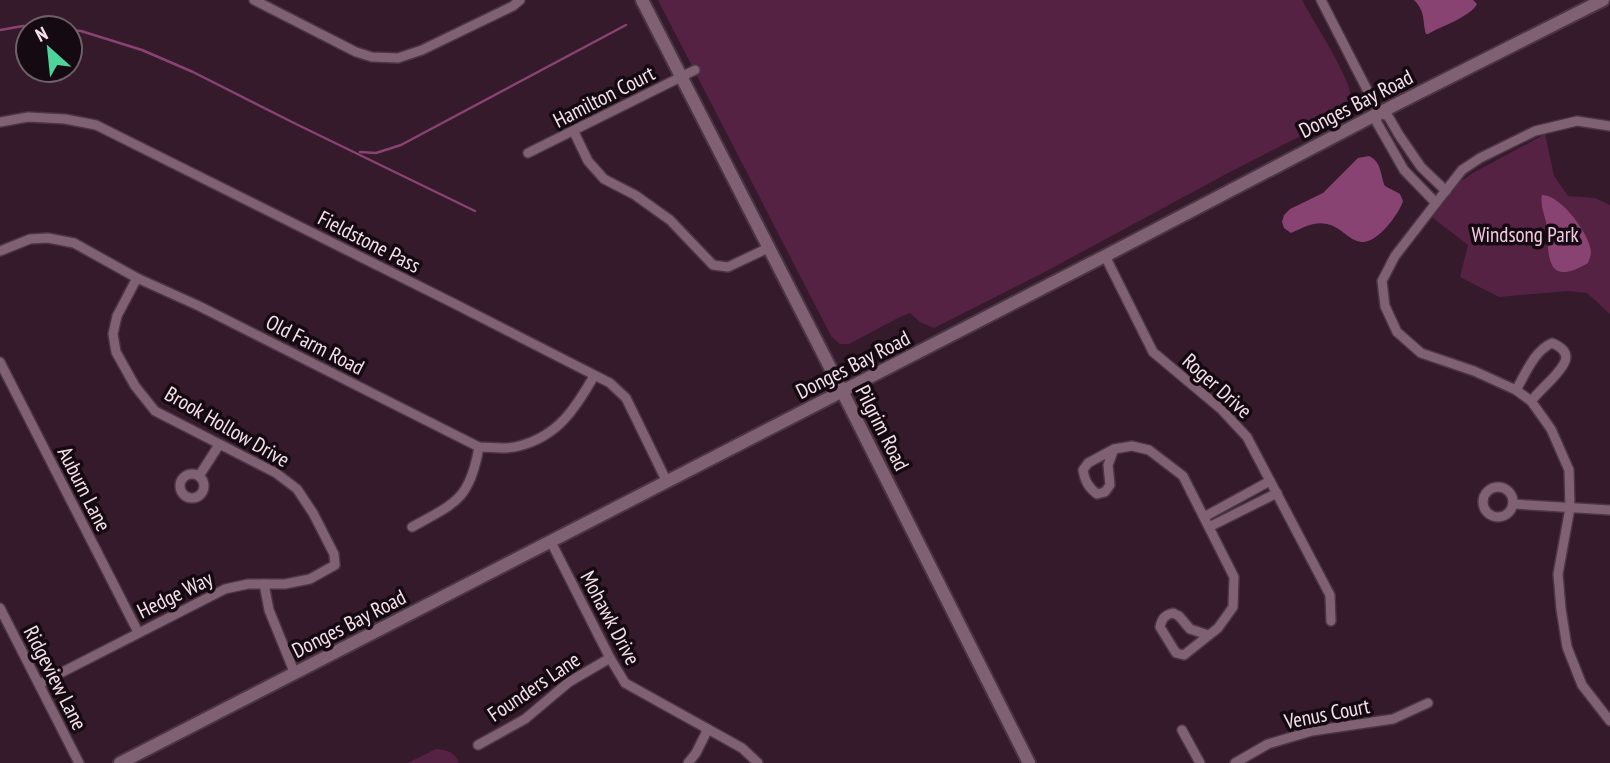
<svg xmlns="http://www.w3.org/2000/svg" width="1610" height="763" viewBox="0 0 1610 763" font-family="'PT Sans Narrow',sans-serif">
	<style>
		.green { fill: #524 }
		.water { fill: #894372 }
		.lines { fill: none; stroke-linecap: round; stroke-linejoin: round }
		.stream { stroke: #894372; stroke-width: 2.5 }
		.street-casing { stroke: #4b3544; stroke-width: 12 }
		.secondary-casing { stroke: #4b3544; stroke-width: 16 }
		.street { stroke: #806174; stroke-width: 9 }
		.secondary { stroke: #806174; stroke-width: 12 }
		.labels { text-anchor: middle; stroke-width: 7; stroke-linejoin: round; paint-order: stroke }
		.street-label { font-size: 21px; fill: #f4e1ec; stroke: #150a11 }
		.park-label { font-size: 21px; fill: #f4cae4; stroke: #150a11 }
	</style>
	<rect width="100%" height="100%" fill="#351a2c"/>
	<!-- green -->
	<g class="green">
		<path d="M658 0H1302C1312 20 1354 82 1351 101 1350 110 1339 116 1332 120L1228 173 1041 274 934 328 920 322 910 313 898 318 849 344H840L831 336Z"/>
		<polygon points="1545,134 1554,176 1568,196 1595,198 1610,205 1610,314 1587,293 1567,291 1499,297 1460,277 1468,245 1428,214 1442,205 1460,182 1473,173"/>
		<path d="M436 749C448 750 454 752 459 763H408Z"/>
	</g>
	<!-- water -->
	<g class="water">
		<path d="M1414 0H1473L1477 4C1470 17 1442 26 1428 34H1426C1422 20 1426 12 1414 0Z"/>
		<path d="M1369 156C1382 162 1380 175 1385 186L1400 194 1403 201C1399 214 1377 244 1361 242 1348 240 1340 226 1327 224 1313 221 1303 228 1291 233L1284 228 1282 222 1284 215 1290 209 1323 193 1358 158Z"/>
		<path d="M1542 195C1560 194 1590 234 1591 252 1591 256 1589 259 1588 263 1542 290 1550 251 1546 222 1544 213 1540 204 1542 195Z"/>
	</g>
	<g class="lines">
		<!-- stream -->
		<g class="stream">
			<polyline points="0,30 23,26 49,28"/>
			<polyline points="70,30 81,31 142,50 193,72 296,124 475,211"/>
			<polyline points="360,152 376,153 401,145 626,25"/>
		</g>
		<defs>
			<g id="street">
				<polyline points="254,0 356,52 372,57 398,58 422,50 513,6 520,0"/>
				<polyline points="1321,0 1379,113"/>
				<polyline points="1379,113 1376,121 1404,170 1436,203"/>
				<polyline points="1379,113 1388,116 1399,135 1421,167 1446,191"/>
				<polyline points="0,122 28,117 65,119 96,125 453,303 610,383 626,398 667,482"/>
				<polyline points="1610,126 1577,121 1535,131 1480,158 1462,170 1436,203 1395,256 1382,281 1385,306 1397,332 1421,353 1474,371 1516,390 1531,401 1551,429 1569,470 1570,508 1558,574 1561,609 1567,647 1582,685 1610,721"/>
				<polyline points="574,132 588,161 604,179 635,195 670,220 713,265 728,267 768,248"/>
				<polyline points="528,153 695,70"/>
				<path d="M0 251 30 239 48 238 74 243 137 278 199 306 479 447C492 447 507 450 519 446 558 436 575 409 594 376"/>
				<polyline points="1105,256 1153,352 1221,409 1247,437 1330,595 1331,621"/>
				<polyline points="0,362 138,632"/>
				<path d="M1516 390C1526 373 1534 351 1552 343 1576 353 1564 366 1552 379 1545 386 1538 393 1531 401"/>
				<path d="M1114 449 1108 465 1110 485 1105 492 1097 494C1088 487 1085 481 1083 470L1088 463 1114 449 1132 446 1149 450 1183 476 1234 577 1233 607 1218 628 1184 655 1176 653 1160 627C1162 618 1165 615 1173 613L1179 616 1190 629 1208 635"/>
				<circle cx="192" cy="486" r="12"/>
				<polyline points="199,476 219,445"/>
				<circle cx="1498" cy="502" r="15"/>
				<polyline points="1513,504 1610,510"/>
				<polyline points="1204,517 1270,481"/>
				<path d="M412 527C456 503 470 499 479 447"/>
				<polyline points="1209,527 1277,493"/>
				<polyline points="551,542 610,658 625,683 742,748 758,763"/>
				<polyline points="264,584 269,610 295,674"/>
				<polyline points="0,608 79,763"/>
				<polyline points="39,684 225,589 248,584 285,584 310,579 335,565 334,554 313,513 297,489 276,473 155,411 135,386 116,352 113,334 117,316 137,278"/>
				<polyline points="1182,730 1200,763"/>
				<polyline points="478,745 525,719 569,682 610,658"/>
				<polyline points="688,763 696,753 708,729"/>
				<polyline points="1235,763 1268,744 1312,731 1393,719 1428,703"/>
			</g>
			<g id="secondary">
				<polyline points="642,0 836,379 1029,763"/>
				<polyline points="120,763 1105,256 1379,113 1603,0"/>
			</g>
		</defs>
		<!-- street casing -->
		<use href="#street" class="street-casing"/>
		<!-- secondary casing -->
		<use href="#secondary" class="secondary-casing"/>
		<!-- street -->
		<use href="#street" class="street"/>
		<!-- secondary -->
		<use href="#secondary" class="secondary"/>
	</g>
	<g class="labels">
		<!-- street labels -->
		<g class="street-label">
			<text transform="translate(604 97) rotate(-27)" y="7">Hamilton Court</text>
			<text transform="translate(1356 104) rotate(-27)" y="7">Donges Bay Road</text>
			<text transform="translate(369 242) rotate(27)" y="7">Fieldstone Pass</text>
			<text transform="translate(315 345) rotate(27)" y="7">Old Farm Road</text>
			<text transform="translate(853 365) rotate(-27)" y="7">Donges Bay Road</text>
			<text transform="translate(1217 386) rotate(42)" y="7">Roger Drive</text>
			<text transform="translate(227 427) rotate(30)" y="7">Brook Hollow Drive</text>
			<text transform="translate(882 428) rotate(63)" y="7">Pilgrim Road</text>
			<text transform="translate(84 489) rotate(63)" y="7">Auburn Lane</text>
			<text transform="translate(175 595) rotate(-26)" y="7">Hedge Way</text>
			<text transform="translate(610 618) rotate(62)" y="7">Mohawk Drive</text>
			<text transform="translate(349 624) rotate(-27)" y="7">Donges Bay Road</text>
			<text transform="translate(55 678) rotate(63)" y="7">Ridgeview Lane</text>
			<text transform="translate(534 687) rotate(-34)" y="7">Founders Lane</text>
			<text transform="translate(1327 714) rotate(-11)" y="7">Venus Court</text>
		</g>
		<!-- park labels -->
		<g class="park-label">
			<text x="1525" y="242">Windsong Park</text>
		</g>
	</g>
	<!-- north arrow -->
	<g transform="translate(49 49) rotate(333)"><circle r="33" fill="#150a11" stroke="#6e6069" stroke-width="2"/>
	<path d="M0-5L12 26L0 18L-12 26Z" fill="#4ed39a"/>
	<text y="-10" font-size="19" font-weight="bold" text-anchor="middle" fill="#f4e1ec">N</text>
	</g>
</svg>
